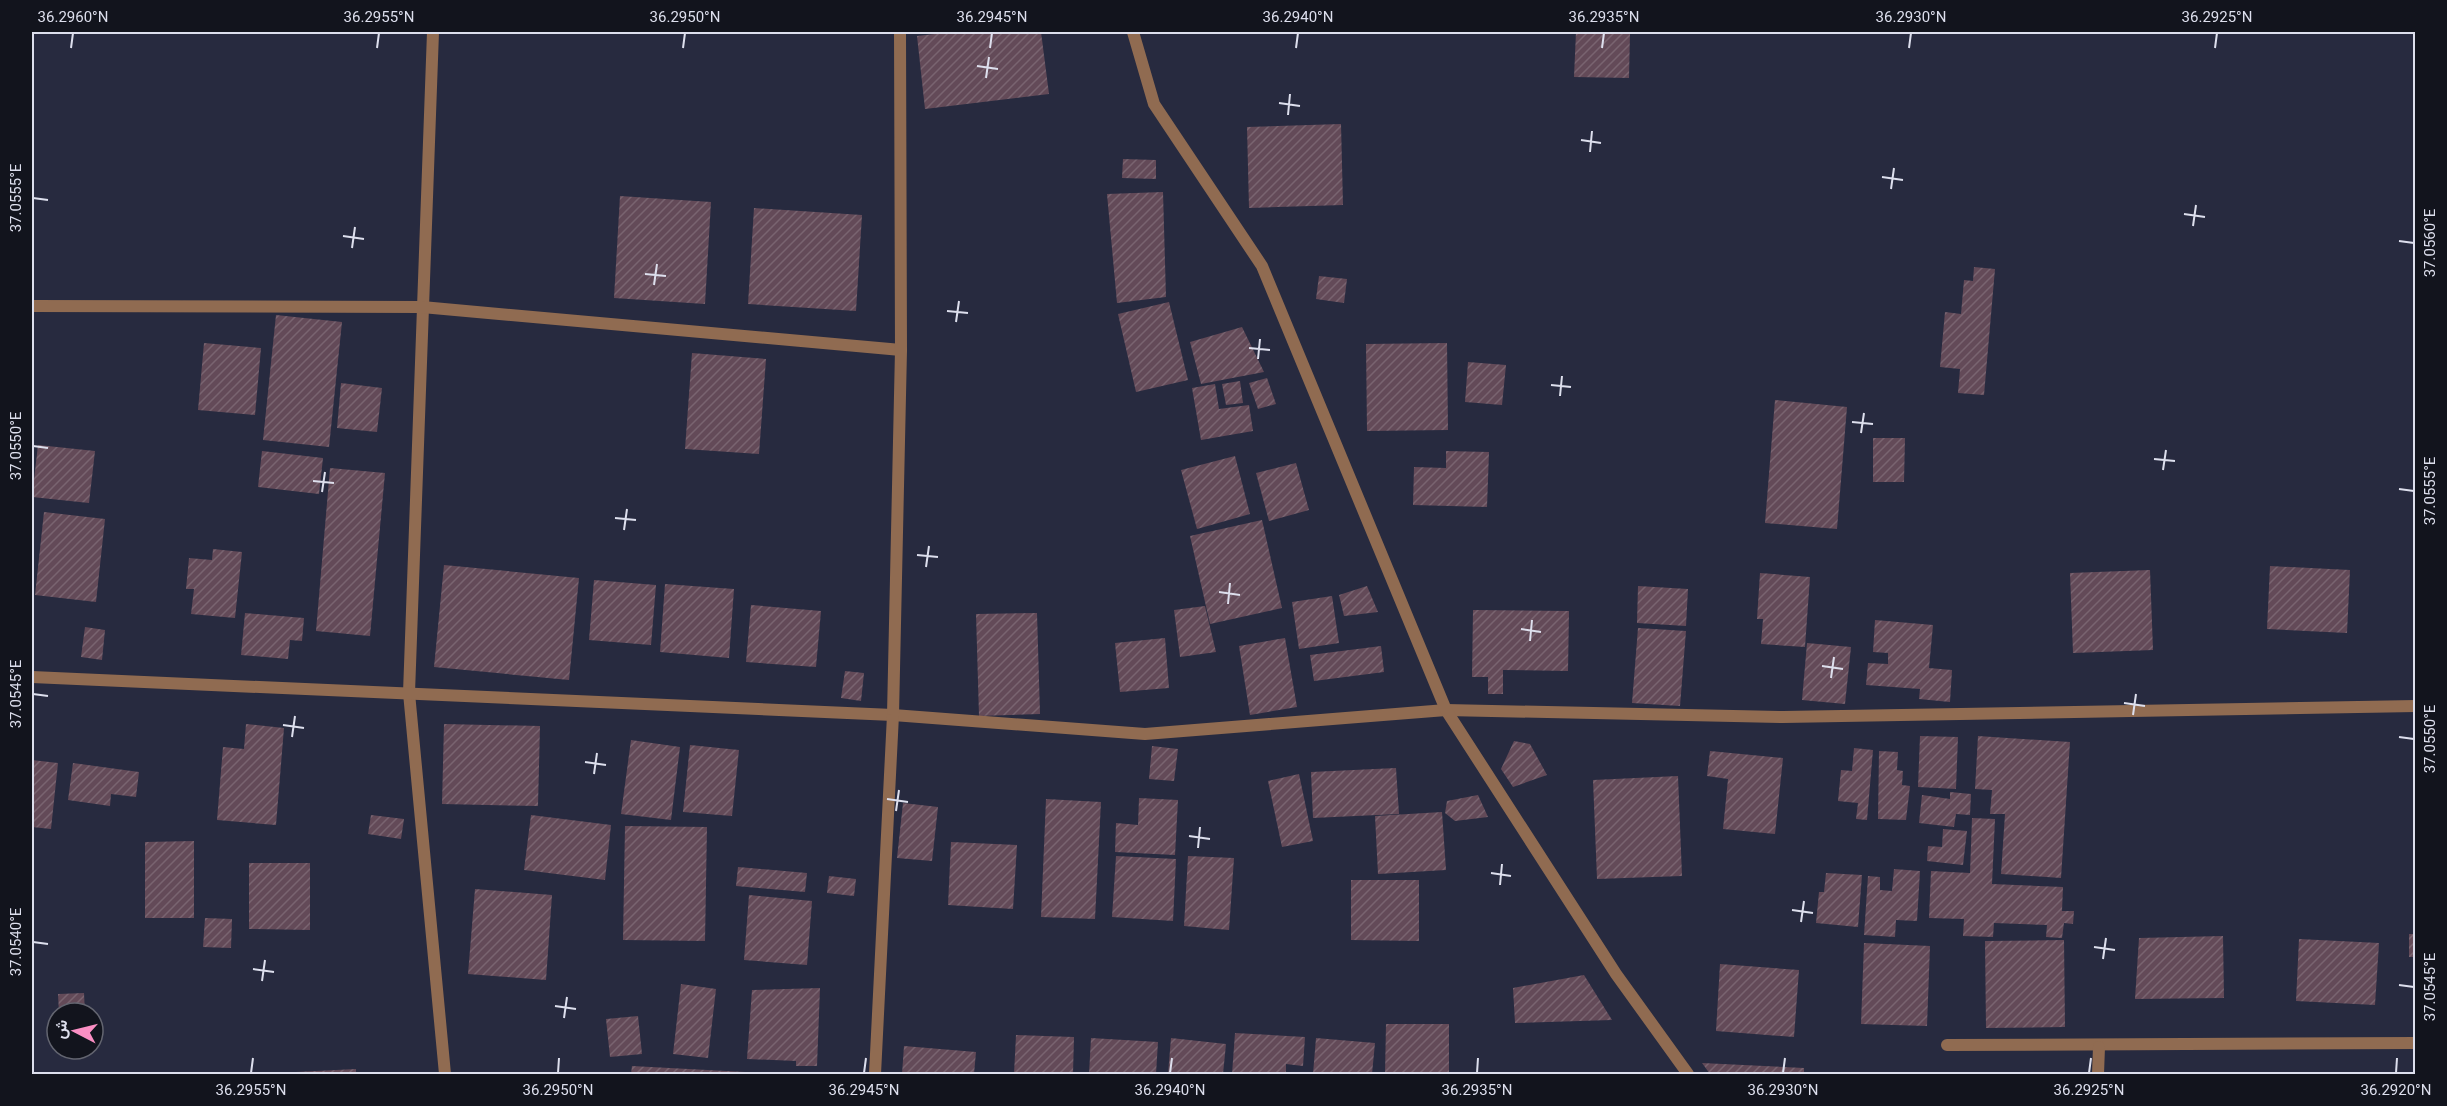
<svg xmlns="http://www.w3.org/2000/svg" width="2447" height="1106" viewBox="0 0 2447 1106" font-family="Roboto,Vazirmatn,sans-serif">
	<style>
		.building { fill: url(#building-hatch) }
		.lines { fill: none; stroke-linecap: round; stroke-linejoin: round }
		.minor { stroke: #906b51; stroke-width: 12 }
		.tertiary { stroke: #906b51; stroke-width: 12 }
		.ticks { fill: none; stroke: #dddfed; stroke-width: 2 }
		.neatline { fill: none; stroke: #dddfed; stroke-width: 2 }
		.ticks-label { font-size: 15px; text-anchor: middle; fill: #dddfed }
	</style>
	<defs>
		<pattern id="building-hatch" width="6" height="6" patternUnits="userSpaceOnUse" patternTransform="scale(1.5)"><rect width="6" height="6" fill="#634a58"/><path d="M-1 1l2-2M0 6l6-6M5 7l2-2" fill="none" stroke="#796470"/></pattern>
	</defs>
	<rect width="100%" height="100%" fill="#272a3f"/>
	<!-- building -->
	<g class="building">
		<polygon points="952,32 1041,32 1049,94 925,109 917,36"/>
		<polygon points="1576,32 1630,32 1629,78 1574,77"/>
		<polygon points="1341,124 1343,205 1249,208 1247,127"/>
		<polygon points="1123,159 1156,160 1156,179 1122,178"/>
		<polygon points="1163,192 1166,297 1117,303 1107,194"/>
		<polygon points="620,196 711,202 705,304 614,298"/>
		<polygon points="754,208 862,215 856,311 748,304"/>
		<polygon points="1974,267 1995,269 1984,395 1958,393 1960,369 1940,367 1945,312 1961,314 1964,280 1973,281"/>
		<polygon points="1319,276 1347,279 1344,303 1316,299"/>
		<polygon points="1169,302 1188,380 1136,392 1118,314"/>
		<polygon points="276,315 342,322 329,447 263,440"/>
		<polygon points="1242,327 1264,372 1201,384 1190,342"/>
		<polygon points="204,343 261,348 255,415 198,410"/>
		<polygon points="1447,343 1448,430 1367,431 1366,344"/>
		<polygon points="692,353 766,359 759,454 685,449"/>
		<polygon points="1468,362 1506,365 1502,405 1465,402"/>
		<polygon points="1267,378 1276,404 1258,409 1249,383"/>
		<polygon points="1240,381 1243,403 1226,405 1222,384"/>
		<polygon points="341,383 382,388 377,432 337,428"/>
		<polygon points="1215,384 1219,409 1249,405 1253,431 1201,440 1192,388"/>
		<polygon points="1775,400 1847,407 1837,529 1765,523"/>
		<polygon points="1873,438 1905,438 1904,482 1873,482"/>
		<polygon points="38,445 95,451 89,503 32,497"/>
		<polygon points="262,451 323,458 319,494 258,487"/>
		<polygon points="1446,451 1489,452 1487,507 1413,505 1414,467 1446,468"/>
		<polygon points="1235,456 1250,514 1197,529 1181,470"/>
		<polygon points="1296,463 1309,510 1269,521 1256,473"/>
		<polygon points="330,468 385,473 370,636 316,631"/>
		<polygon points="44,512 105,519 96,602 35,595"/>
		<polygon points="1262,520 1282,608 1210,624 1190,536"/>
		<polygon points="213,549 242,552 235,618 191,614 194,589 186,589 189,558 212,560"/>
		<polygon points="444,565 579,578 569,680 434,667"/>
		<polygon points="2270,566 2350,570 2347,633 2267,629"/>
		<polygon points="2150,570 2153,650 2073,653 2070,573"/>
		<polygon points="1760,573 1810,577 1805,647 1761,644 1763,619 1757,619"/>
		<polygon points="594,580 656,585 651,645 589,640"/>
		<polygon points="665,584 734,589 729,658 660,652"/>
		<polygon points="1367,586 1378,612 1344,616 1339,595"/>
		<polygon points="1638,586 1688,589 1686,626 1637,623"/>
		<polygon points="1332,596 1339,643 1299,649 1292,602"/>
		<polygon points="751,605 821,611 816,667 746,662"/>
		<polygon points="1205,606 1216,652 1180,657 1174,610"/>
		<polygon points="1473,610 1569,611 1568,671 1503,670 1503,694 1488,694 1488,677 1472,677"/>
		<polygon points="245,613 304,618 302,641 290,640 288,659 241,655"/>
		<polygon points="1037,613 1040,714 979,716 976,614"/>
		<polygon points="1875,620 1933,625 1929,668 1952,670 1950,702 1919,699 1920,689 1866,685 1868,663 1888,664 1888,653 1873,652"/>
		<polygon points="85,627 105,630 102,660 81,657"/>
		<polygon points="1638,628 1686,631 1680,706 1632,703"/>
		<polygon points="1165,638 1169,688 1120,692 1115,643"/>
		<polygon points="1285,638 1297,707 1250,715 1239,646"/>
		<polygon points="1807,643 1851,647 1845,704 1802,700"/>
		<polygon points="1381,646 1384,672 1314,681 1310,655"/>
		<polygon points="845,671 864,673 861,701 841,698"/>
		<polygon points="246,724 284,728 276,825 217,820 223,747 244,749"/>
		<polygon points="444,724 540,726 538,806 442,804"/>
		<polygon points="1920,736 1958,737 1956,789 1918,787"/>
		<polygon points="1978,736 2070,742 2061,878 2001,874 2005,814 1990,814 1992,790 1975,789"/>
		<polygon points="631,740 680,747 671,820 621,814"/>
		<polygon points="1514,741 1530,744 1547,775 1513,787 1501,769"/>
		<polygon points="690,745 739,750 732,816 683,812"/>
		<polygon points="1152,746 1178,749 1174,781 1149,779"/>
		<polygon points="1854,748 1873,750 1867,820 1856,819 1858,803 1838,801 1841,770 1852,771"/>
		<polygon points="1710,751 1783,758 1775,834 1723,829 1728,779 1707,776"/>
		<polygon points="1879,751 1898,752 1897,770 1903,771 1902,785 1910,786 1906,820 1878,819"/>
		<polygon points="32,760 58,763 51,829 32,827"/>
		<polygon points="73,763 139,772 136,797 111,794 110,806 68,800"/>
		<polygon points="1396,768 1399,814 1313,818 1311,772"/>
		<polygon points="1299,774 1313,841 1282,847 1268,781"/>
		<polygon points="1678,776 1682,876 1597,879 1593,780"/>
		<polygon points="1950,792 1971,794 1970,815 1956,814 1954,827 1919,823 1922,795 1950,799"/>
		<polygon points="1478,795 1488,817 1455,821 1445,813 1447,801"/>
		<polygon points="1139,798 1178,800 1175,855 1115,852 1116,823 1138,825"/>
		<polygon points="1046,799 1101,802 1095,919 1041,917"/>
		<polygon points="903,803 938,807 932,861 897,858"/>
		<polygon points="1442,812 1446,870 1378,874 1375,816"/>
		<polygon points="371,815 404,819 401,839 368,834"/>
		<polygon points="531,815 611,825 605,880 524,870"/>
		<polygon points="1972,818 1995,819 1992,884 2063,887 2062,911 2074,911 2073,924 2064,923 2062,938 2046,937 2047,925 1994,923 1993,937 1963,936 1964,919 1929,918 1931,871 1970,873"/>
		<polygon points="625,826 707,827 705,941 623,940"/>
		<polygon points="1943,829 1967,831 1963,865 1927,861 1928,846 1942,847"/>
		<polygon points="194,841 194,918 145,918 145,842"/>
		<polygon points="951,842 1017,845 1013,909 948,905"/>
		<polygon points="1116,856 1176,859 1173,921 1112,917"/>
		<polygon points="1188,856 1234,858 1229,930 1184,926"/>
		<polygon points="249,863 310,863 310,930 249,929"/>
		<polygon points="738,867 807,873 805,892 736,886"/>
		<polygon points="1894,869 1920,871 1917,921 1896,920 1895,937 1864,935 1868,876 1880,877 1880,890 1892,891"/>
		<polygon points="1826,873 1862,875 1858,927 1816,923 1819,892 1824,892"/>
		<polygon points="829,876 856,879 854,896 827,893"/>
		<polygon points="1351,880 1419,880 1419,941 1351,940"/>
		<polygon points="475,889 552,895 546,980 468,974"/>
		<polygon points="749,895 812,901 807,965 744,960"/>
		<polygon points="205,918 232,919 231,948 203,947"/>
		<rect x="2409" y="934" width="7" height="23"/>
		<polygon points="2223,936 2224,998 2135,999 2139,938"/>
		<polygon points="2299,939 2379,943 2375,1005 2296,1001"/>
		<polygon points="2064,940 2065,1027 1986,1028 1985,941"/>
		<polygon points="1864,943 1930,946 1927,1026 1861,1024"/>
		<polygon points="1720,964 1799,970 1794,1037 1716,1031"/>
		<polygon points="1584,975 1612,1020 1515,1023 1513,988"/>
		<polygon points="681,984 716,989 708,1058 673,1054"/>
		<polygon points="820,988 817,1066 796,1066 796,1061 747,1059 752,990"/>
		<polygon points="84,993 85,1013 59,1013 58,994"/>
		<polygon points="638,1016 642,1054 610,1057 606,1019"/>
		<polygon points="1386,1024 1449,1024 1449,1074 1385,1074"/>
		<polygon points="1235,1033 1305,1037 1303,1066 1286,1064 1286,1074 1232,1074"/>
		<polygon points="1016,1035 1074,1037 1073,1074 1014,1074"/>
		<polygon points="1091,1038 1158,1042 1156,1074 1089,1074"/>
		<polygon points="1171,1038 1226,1044 1223,1074 1168,1074"/>
		<polygon points="1316,1038 1375,1043 1372,1074 1313,1074"/>
		<polygon points="904,1046 976,1052 974,1074 902,1074"/>
		<rect x="60" y="1049" width="26" height="5"/>
		<polygon points="1702,1063 1804,1068 1804,1074 1710,1074"/>
		<polygon points="632,1066 765,1073 765,1074 631,1074"/>
		<polygon points="356,1069 356,1074 296,1074 296,1072"/>
	</g>
	<g class="lines">
		<!-- minor -->
		<g class="minor">
			<polyline points="433,32 409,693 445,1074"/>
			<polyline points="32,306 422,307 901,350"/>
			<polyline points="32,677 893,715 1145,734 1446,710 1783,717 2416,706"/>
			<polyline points="1947,1045 2416,1043"/>
			<polyline points="875,1074 893,715 901,350 900,32"/>
			<polyline points="2098,1074 2099,1047"/>
		</g>
		<!-- tertiary -->
		<polyline class="tertiary" points="1133,32 1154,104 1262,266 1446,710 1616,974 1688,1074"/>
	</g>
	<!-- ticks -->
	<path class="ticks" d="M71 48 73 33M377 48 379 33M683 48 685 33M990 48 992 33M1296 48 1298 33M1602 48 1604 33M1909 48 1911 33M2215 48 2217 33M977 66 998 69M986 78 989 57M1279 103 1300 106M1288 115 1290 94M1581 140 1601 143M1590 152 1592 131M1882 177 1903 180M1891 189 1894 168M33 198 48 200M2184 214 2205 217M2193 226 2196 205M343 236 364 239M2399 241 2414 243M352 248 355 227M645 274 666 276M654 285 657 264M947 311 968 313M956 322 959 301M1249 348 1270 350M1258 359 1260 339M1551 385 1571 387M1560 396 1562 376M1852 422 1873 424M1861 433 1864 413M33 446 48 448M2154 459 2175 461M2163 470 2166 450M313 481 334 483M2399 489 2414 491M322 492 325 472M615 518 636 520M624 530 627 509M917 555 938 557M926 567 929 546M1219 592 1240 595M1228 604 1230 583M1521 629 1541 632M1530 641 1532 620M1822 666 1843 669M1831 678 1834 657M33 694 48 696M2124 703 2145 706M2133 715 2136 694M283 725 304 728M292 737 295 716M2399 737 2414 739M585 762 606 765M594 774 597 753M887 799 908 802M896 811 899 790M1189 836 1210 839M1198 848 1200 827M1491 873 1511 876M1500 885 1502 864M1792 910 1813 913M1801 922 1804 901M33 942 48 944M2094 947 2115 950M2103 959 2106 938M253 969 274 972M262 981 265 960M2399 985 2414 987M555 1006 576 1009M564 1018 567 997M251 1073 253 1058M558 1073 559 1058M864 1073 866 1058M1170 1073 1172 1058M1477 1073 1478 1058M1783 1073 1785 1058M2089 1073 2091 1058M2396 1073 2397 1058"/>
	<!-- border -->
	<rect width="2447" height="1106" fill="none" stroke="#12141d" stroke-width="66"/>
	<!-- north arrow -->
	<g transform="translate(75 1031) rotate(277)"><circle r="28" fill="#12141d" stroke="#636570" stroke-width="1.5"/>
	<path d="M0-4.5L10 22L0 15L-10 22Z" fill="#fb8fc4"/>
	<text y="-9" font-size="16" font-weight="bold" text-anchor="middle" fill="#dddfed">ش</text>
	</g>
	<rect x="33" y="33" width="2381" height="1040" class="neatline"/>
	<g class="ticks-label">
		<text x="73" y="22">36.2960°N</text>
		<text x="379" y="22">36.2955°N</text>
		<text x="685" y="22">36.2950°N</text>
		<text x="992" y="22">36.2945°N</text>
		<text x="1298" y="22">36.2940°N</text>
		<text x="1604" y="22">36.2935°N</text>
		<text x="1911" y="22">36.2930°N</text>
		<text x="2217" y="22">36.2925°N</text>
		<text transform="translate(16 198) rotate(-90)" y="5">37.0555°E</text>
		<text transform="translate(2430 243) rotate(-90)" y="5">37.0560°E</text>
		<text transform="translate(16 446) rotate(-90)" y="5">37.0550°E</text>
		<text transform="translate(2430 491) rotate(-90)" y="5">37.0555°E</text>
		<text transform="translate(16 694) rotate(-90)" y="5">37.0545°E</text>
		<text transform="translate(2430 739) rotate(-90)" y="5">37.0550°E</text>
		<text transform="translate(16 942) rotate(-90)" y="5">37.0540°E</text>
		<text transform="translate(2430 987) rotate(-90)" y="5">37.0545°E</text>
		<text x="251" y="1095">36.2955°N</text>
		<text x="558" y="1095">36.2950°N</text>
		<text x="864" y="1095">36.2945°N</text>
		<text x="1170" y="1095">36.2940°N</text>
		<text x="1477" y="1095">36.2935°N</text>
		<text x="1783" y="1095">36.2930°N</text>
		<text x="2089" y="1095">36.2925°N</text>
		<text x="2396" y="1095">36.2920°N</text>
	</g>
</svg>
